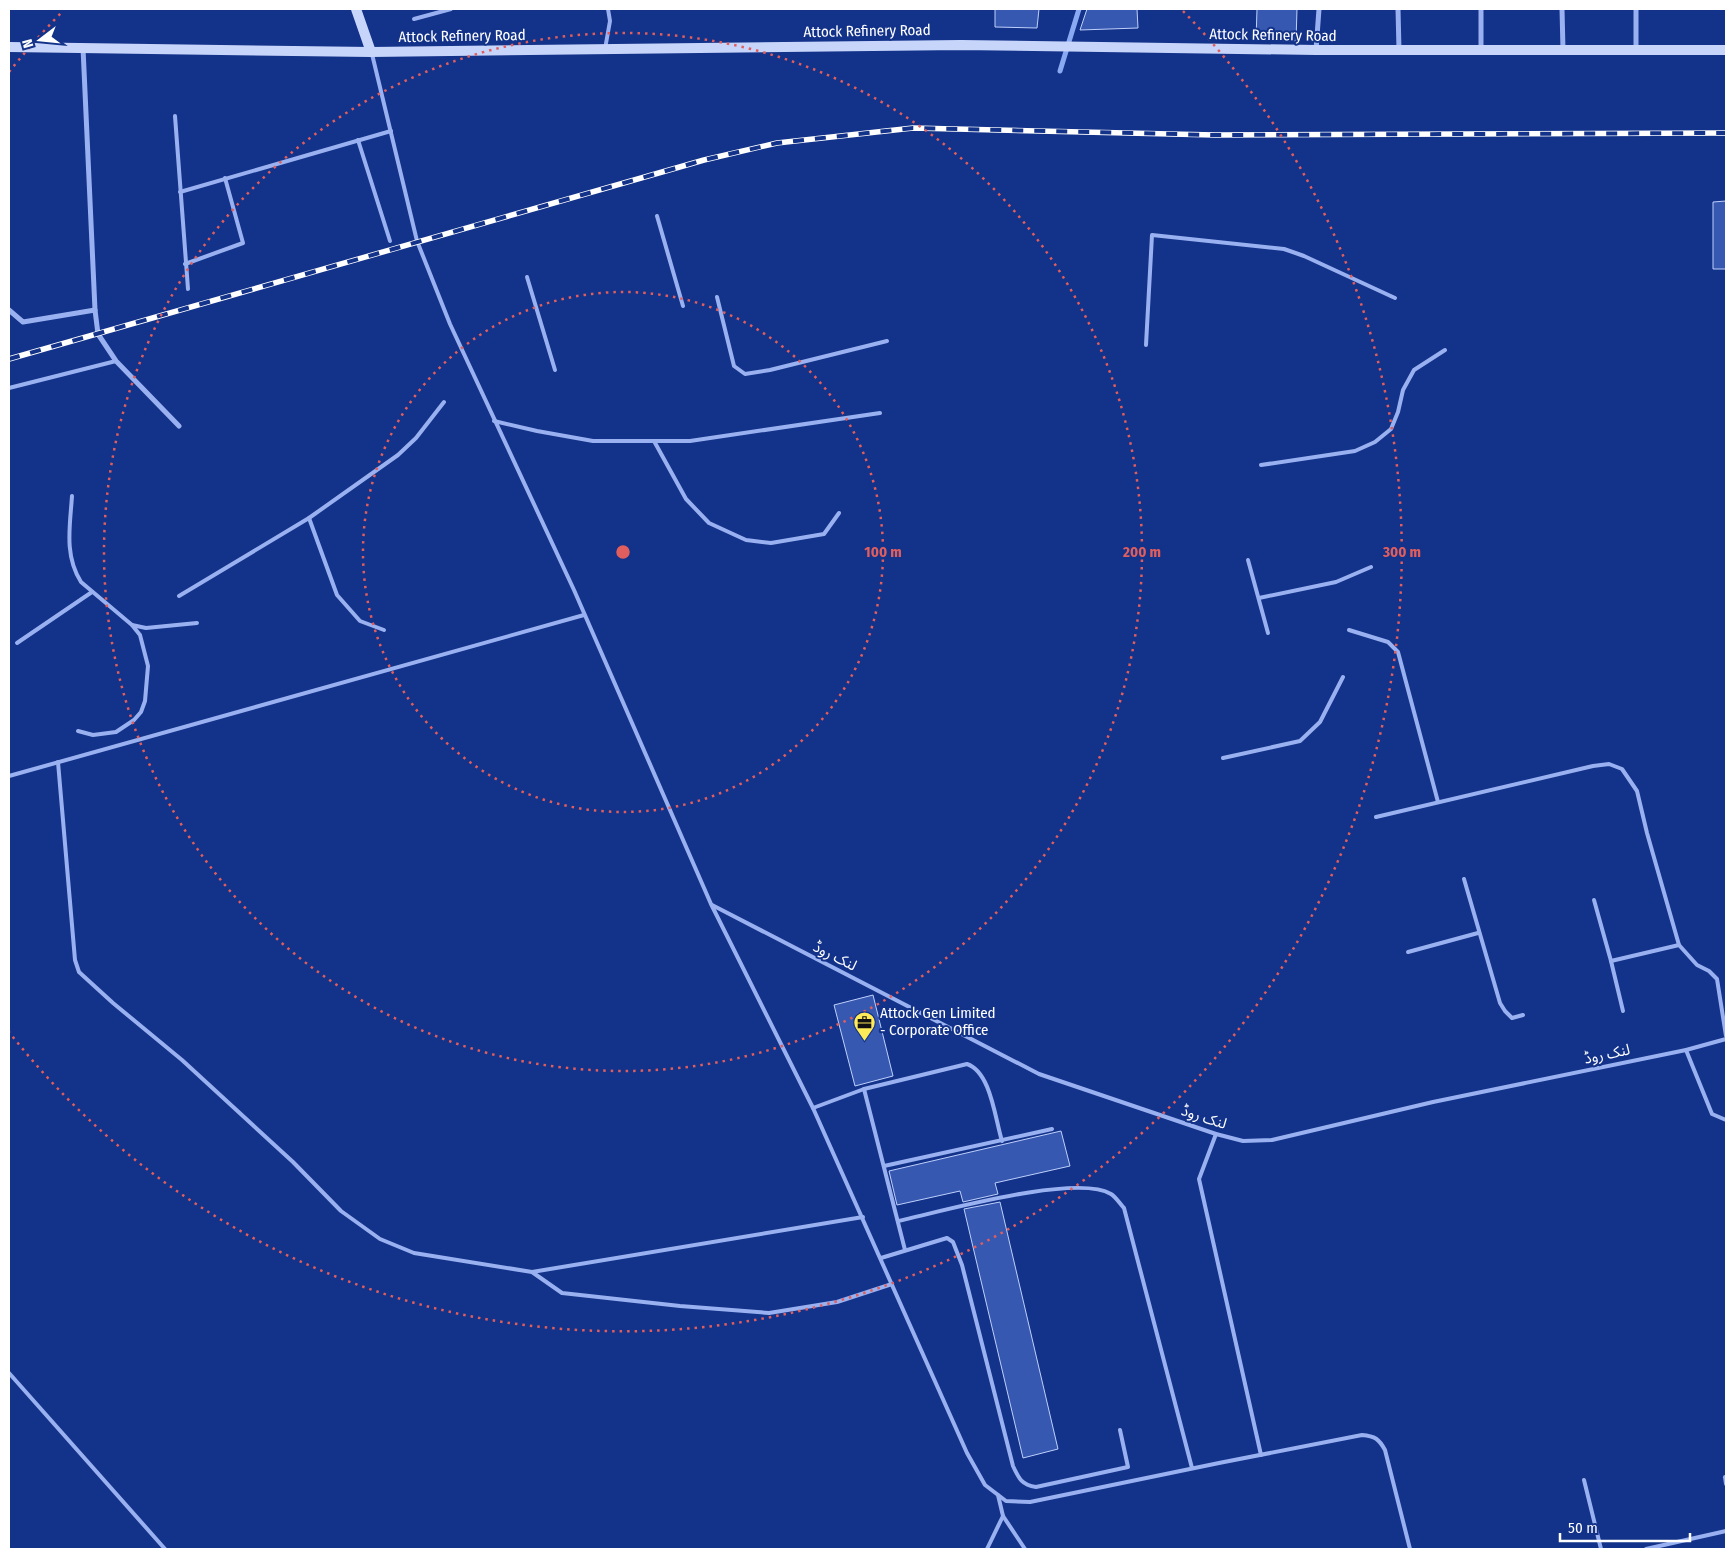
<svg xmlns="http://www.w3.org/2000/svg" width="1735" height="1558" viewBox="0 0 1735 1558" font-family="'Fira Sans Condensed','Noto Sans Arabic',sans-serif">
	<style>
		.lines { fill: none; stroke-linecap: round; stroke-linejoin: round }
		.stream { stroke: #8aa9f3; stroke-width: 5 }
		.building { fill: #3658b1; stroke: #bfd0fc }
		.lane { stroke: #99b1f0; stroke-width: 4 }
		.street { stroke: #99b1f0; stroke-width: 5 }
		.secondary { stroke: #c7d5fb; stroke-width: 10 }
		.rail-casing { stroke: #fff; stroke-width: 5.5 }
		.rail { stroke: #133289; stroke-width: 4; stroke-dasharray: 11; stroke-linecap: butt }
		.ring { fill: none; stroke: #e05e5e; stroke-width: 2.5; stroke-dasharray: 2.5 5 }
		.labels { text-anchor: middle; stroke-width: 4; stroke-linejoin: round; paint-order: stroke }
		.street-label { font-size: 15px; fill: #fff; stroke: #133289 }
		.poi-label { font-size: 15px; fill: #fff; stroke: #133289; text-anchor: start }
		.centre { fill: #e05e5e; stroke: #133289; stroke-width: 2.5 }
		.ring-label { font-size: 15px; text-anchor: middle; font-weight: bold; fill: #e05e5e; stroke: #133289; stroke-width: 4; stroke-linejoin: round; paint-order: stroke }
	</style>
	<rect width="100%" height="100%" fill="#133289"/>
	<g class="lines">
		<!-- stream -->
		<polyline class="stream" points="1060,71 1079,9"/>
	</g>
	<!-- building -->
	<g class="building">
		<polygon points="995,9 1039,9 1037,28 995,27"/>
		<polygon points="1087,9 1137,9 1138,28 1080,30"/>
		<polygon points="1257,9 1297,9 1296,41 1256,40"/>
		<polygon points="1726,201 1726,269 1713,269 1713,202"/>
		<polygon points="873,995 893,1076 855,1086 834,1005"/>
		<polygon points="1061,1131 1070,1166 995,1183 998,1194 963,1202 960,1191 897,1205 889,1171"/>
		<polygon points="1000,1202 1058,1449 1023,1458 964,1209"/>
	</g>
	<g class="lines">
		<!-- lane -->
		<g class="lane">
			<polyline points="414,19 451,9"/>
			<polyline points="605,49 610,21 608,9"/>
			<path d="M372 54 417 241 450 324 574 590 711 904 813 1108 967 1453 985 1485 1006 1501 1030 1502 1219 1463 1362 1435C1375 1436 1379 1439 1385 1450L1410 1549"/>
			<polyline points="175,116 188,289"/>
			<polyline points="358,140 390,241"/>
			<polyline points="180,192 391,131"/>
			<polyline points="657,216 683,306"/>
			<polyline points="185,264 243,243 225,178"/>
			<polyline points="527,277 555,370"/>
			<polyline points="717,297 734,366 745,374 770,370 887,341"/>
			<polyline points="1146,345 1152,235 1284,249 1304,256 1395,298"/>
			<polyline points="9,388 116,361"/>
			<polyline points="494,421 537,431 593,441 690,441 880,413"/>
			<polyline points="654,441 686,499 709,523 746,540 771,543 824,534 839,513"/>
			<polyline points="1261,465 1355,451 1375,442 1391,429 1398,412 1403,390 1414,370 1445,350"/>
			<path d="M72 496C70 526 64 555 81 582L132 625 140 635 148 666 145 701 141 712 134 720 116 732 93 735 78 731"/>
			<polyline points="309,518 337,595 360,621 384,630"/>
			<polyline points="1248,560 1268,633"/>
			<polyline points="179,596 309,518 398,455 416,438 444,402"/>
			<polyline points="1259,598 1336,582 1371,567"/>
			<polyline points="132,625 146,628 197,623"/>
			<polyline points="1349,630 1388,642 1398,652 1438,802"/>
			<polyline points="17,643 92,592"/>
			<polyline points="1223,758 1300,741 1320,722 1343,677"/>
			<polyline points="58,762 75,960 79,972 113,1003 182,1060 293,1162 341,1211 380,1239 414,1253 532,1272 863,1217"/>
			<polyline points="9,776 584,615"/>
			<polyline points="1376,817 1593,766 1609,764 1622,769 1637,791 1647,833 1679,945 1697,965 1709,971 1717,979 1726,1036"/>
			<polyline points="1464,879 1500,1003 1505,1011 1512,1018 1523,1015"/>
			<polyline points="1594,900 1611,961 1623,1011"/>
			<polyline points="712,905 1039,1074 1216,1134 1243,1141 1272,1140 1433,1102 1686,1050 1726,1039"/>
			<polyline points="1408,952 1478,933"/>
			<polyline points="1611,961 1679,945"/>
			<polyline points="1686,1050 1712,1114 1726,1120"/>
			<polyline points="864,1089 905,1250"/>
			<path d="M813 1108 864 1089 967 1064C991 1072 995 1119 1002 1141"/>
			<polyline points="1216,1134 1199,1179 1261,1455"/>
			<polyline points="884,1166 1052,1129"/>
			<path d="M898 1221C940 1212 1076 1173 1111 1194 1116 1197 1120 1204 1124 1208L1192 1468"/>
			<path d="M881 1258 947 1238 953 1242 962 1265 1013 1466C1019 1479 1022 1485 1036 1487L1128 1467 1120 1430"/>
			<polyline points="532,1272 562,1293 680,1306 769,1313 837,1302 892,1284"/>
			<polyline points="9,1373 165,1549"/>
			<polyline points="1725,1477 1726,1484"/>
			<polyline points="1584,1480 1601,1549"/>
			<polyline points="998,1495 1003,1516 1025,1549"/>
			<polyline points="987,1549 1003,1516"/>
			<polyline points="1646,1549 1726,1531"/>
		</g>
		<!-- street -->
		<g class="street">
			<polyline points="1398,9 1399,50"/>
			<polyline points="1481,9 1481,50"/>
			<polyline points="1562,9 1563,50"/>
			<polyline points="1636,9 1636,50"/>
			<polyline points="83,48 95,310 98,334 116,361 179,426"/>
			<polyline points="1316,50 1319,9"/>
			<polyline points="9,310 23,322 95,310"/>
		</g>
		<!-- secondary -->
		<g class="secondary">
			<polyline points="356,9 371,52"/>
			<polyline points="9,47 371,52 961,45 1316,50 1726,50"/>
		</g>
		<defs>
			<polyline id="rail" points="9,359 704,160 777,143 913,128 1215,135 1726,133"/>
		</defs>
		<!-- rail casing -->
		<use href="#rail" class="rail-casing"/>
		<!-- rail -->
		<use href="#rail" class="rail"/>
	</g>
	<!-- distance rings -->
	<g class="ring">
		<circle cx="623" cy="552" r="260"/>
		<circle cx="623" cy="552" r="519"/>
		<path d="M9 72A779 779 0 0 1 63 11M1183 11A779 779 0 1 1 9 1032"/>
	</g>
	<!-- icons -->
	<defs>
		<symbol id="office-pin" viewBox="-11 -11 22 30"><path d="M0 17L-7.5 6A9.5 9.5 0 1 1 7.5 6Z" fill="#ffeb58" stroke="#133289"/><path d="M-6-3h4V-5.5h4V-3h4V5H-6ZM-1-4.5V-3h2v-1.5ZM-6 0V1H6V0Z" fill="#111"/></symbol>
	</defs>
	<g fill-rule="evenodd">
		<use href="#office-pin" x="852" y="1010" width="25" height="34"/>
	</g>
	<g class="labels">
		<!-- street labels -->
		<g class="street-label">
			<text transform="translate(867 31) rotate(-1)" y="5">Attock Refinery Road</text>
			<text transform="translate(1273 35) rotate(1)" y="5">Attock Refinery Road</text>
			<text transform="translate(462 36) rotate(-1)" y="5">Attock Refinery Road</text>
			<text transform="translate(835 956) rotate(27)" y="5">لنک روڈ</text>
			<text transform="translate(1607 1054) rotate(-12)" y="5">لنک روڈ</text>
			<text transform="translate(1204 1117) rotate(18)" y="5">لنک روڈ</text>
		</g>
		<!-- poi labels -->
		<g class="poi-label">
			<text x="880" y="1018">Attock Gen Limited<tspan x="880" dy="17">- Corporate Office</tspan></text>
		</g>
	</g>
	<circle cx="623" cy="552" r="8" class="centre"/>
	<g class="ring-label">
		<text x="883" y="557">100 m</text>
		<text x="1142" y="557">200 m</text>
		<text x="1402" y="557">300 m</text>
	</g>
	<!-- border -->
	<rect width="1735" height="1558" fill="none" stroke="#ffffff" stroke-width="20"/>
	<!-- north arrow -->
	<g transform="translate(40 40) rotate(254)" stroke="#133289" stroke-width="4" paint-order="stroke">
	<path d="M0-4L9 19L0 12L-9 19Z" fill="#ffffff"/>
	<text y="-8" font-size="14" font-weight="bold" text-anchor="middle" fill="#ffffff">N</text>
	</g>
	<!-- scale -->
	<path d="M1560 1533v8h130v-8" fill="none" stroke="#ffffff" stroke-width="2.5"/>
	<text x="1568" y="1533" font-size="15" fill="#ffffff" stroke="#133289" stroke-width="4" paint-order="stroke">50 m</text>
</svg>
